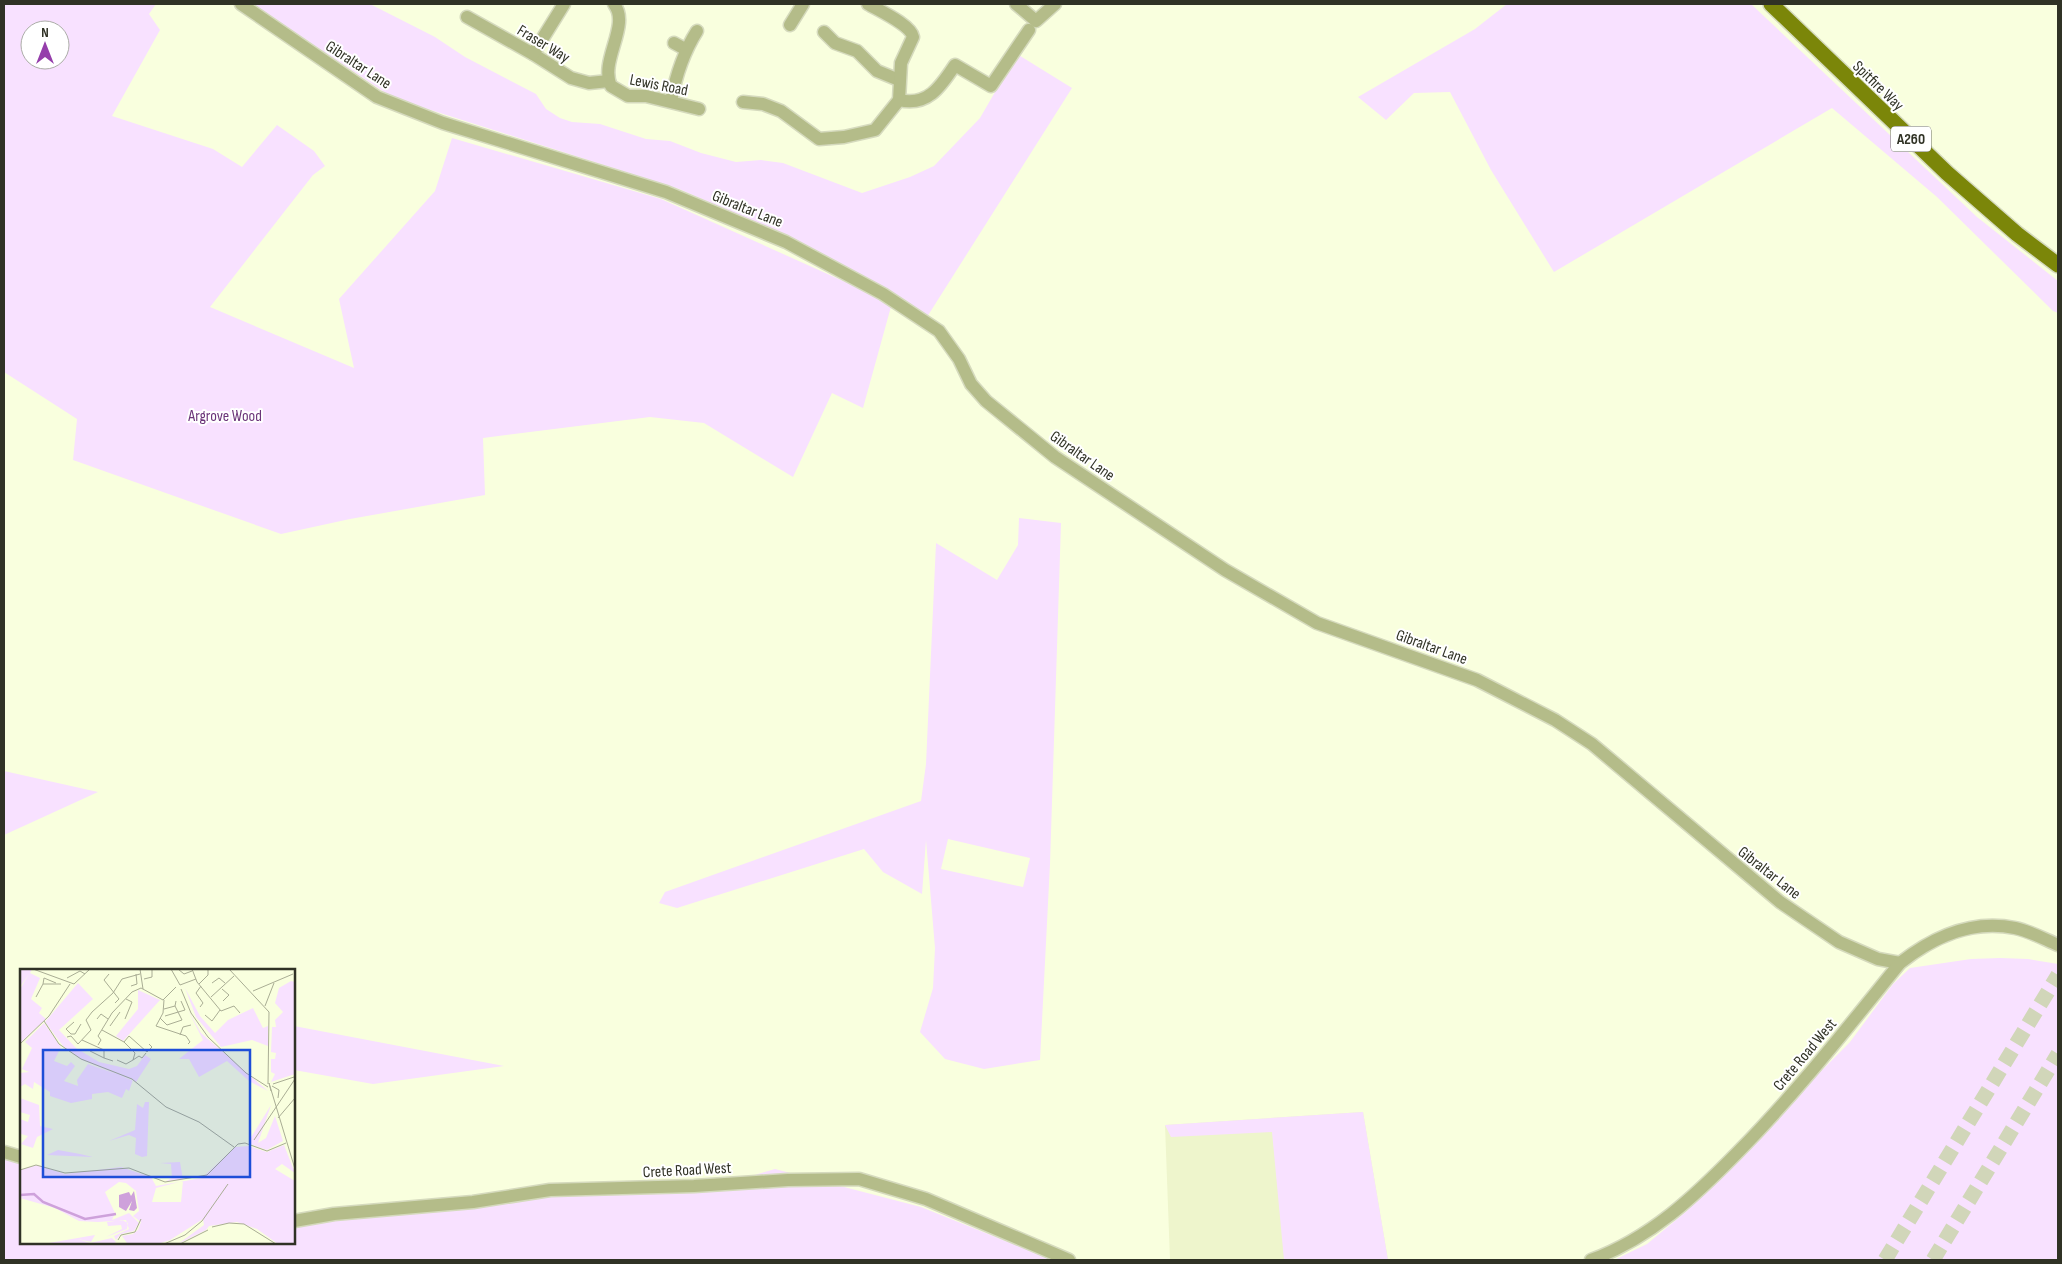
<svg xmlns="http://www.w3.org/2000/svg" width="2062" height="1264" viewBox="0 0 2062 1264" font-family="'Sofia Sans Condensed',sans-serif">
	<style>
		.built { fill: #eef5cc }
		.green { fill: #f8e1ff; fill-rule: evenodd }
		.lines { fill: none; stroke-linecap: round; stroke-linejoin: round }
		.highway-tunnel { stroke: #d1d6b9; stroke-width: 15; stroke-dasharray: 15 8; stroke-linecap: butt }
		.minor-casing { stroke: #d5dabd; stroke-width: 15 }
		.major-casing { stroke: #d5dabd; stroke-width: 18 }
		.minor { stroke: #b4bc89; stroke-width: 12 }
		.major { stroke: #7b8609; stroke-width: 15 }
		.labels { text-anchor: middle; stroke-width: 4; stroke-linejoin: round; paint-order: stroke }
		.shield { fill: #fff; stroke: #6e7066; stroke-width: 1 }
		.shield-label { font-size: 15px; font-weight: bold; fill: #303225 }
		.street-label { font-size: 16px; fill: #303225; stroke: #fff }
		.park-label { font-size: 16px; fill: #6b3479; stroke: #fff }
		.inset-river { fill: none; stroke: #cea1db; stroke-width: 2.5 }
		.inset-road { fill: none; stroke: #a9ad94; stroke-width: 1 }
		.view { fill: #1d4ed8; fill-opacity: 0.15; stroke: #1d4ed8; stroke-width: 2.5 }
		.inset-edge { fill: none; stroke: #303225; stroke-width: 2.5 }
	</style>
	<rect width="100%" height="100%" fill="#f9ffde"/>
	<!-- built -->
	<polygon class="built" points="1363,1112 1388,1260 1170,1260 1165,1125"/>
	<!-- green -->
	<g class="green">
		<path d="M4 4H156L149 14 160 30 112 116 213 149 242 167 277 125 314 151 325 166 313 175 210 307 354 368 339 299 435 191 452 138 661 199 892 303 863 408 832 393 793 477 704 423 650 417 483 438 485 495 350 519 281 534 73 460 77 419 4 372ZM30 30H60V60H30Z"/>
		<polygon points="252,4 370,4 435,37 465,57 536,94 546,109 560,118 572,122 600,124 646,139 670,141 701,153 736,162 761,160 783,163 862,193 910,177 934,166 980,118 1017,54 1072,88 927,317 895,294 794,239 679,189 393,98"/>
		<polygon points="1507,4 1751,4 1977,217 2058,281 2058,313 2053,311 1937,197 1832,108 1554,272 1491,170 1450,92 1414,93 1386,120 1358,97 1475,29"/>
		<path d="M1019 518 1061 523 1050 864 1040 1060 984 1069 945 1059 920 1032 933 988 935 948 926 840 922 894 883 872 864 849 677 908 659 903 665 892 921 801 926 764 936 543 997 580 1018 545ZM948 839 1030 858 1023 887 941 869Z"/>
		<polygon points="4,771 98,792 4,835"/>
		<polygon points="2000,958 2028,959 2058,964 2058,1260 1614,1260 1647,1244 1688,1210 1684,1209 1850,1042 1893,984 1910,968 1971,959"/>
		<polygon points="294,1026 504,1066 373,1084 294,1070"/>
		<polygon points="1363,1112 1388,1260 1284,1260 1272,1132 1171,1137 1165,1125"/>
		<polygon points="4,1154 21,1159 21,1243 294,1243 294,1224 561,1194 698,1191 775,1169 921,1207 1053,1260 4,1260"/>
	</g>
	<g class="lines">
		<!-- highway-tunnel -->
		<g class="highway-tunnel">
			<polyline points="1885,1260 2058,975"/>
			<polyline points="1933,1260 2058,1054"/>
		</g>
		<defs>
			<g id="minor">
				<polyline points="241,4 377,97 443,123 666,192 786,242 883,294 939,331 959,359 971,384 986,401 1055,457 1225,570 1317,623 1477,680 1555,720 1592,744 1780,902 1839,942 1878,959 1900,963"/>
				<path d="M614 4C631 25 599 61 611 86L628 96H646L699 109"/>
				<polyline points="1016,4 1036,21 1055,4"/>
				<polyline points="467,17 533,54 571,78 589,83 609,81"/>
				<polyline points="790,25 803,4"/>
				<polyline points="824,32 835,43 857,51 877,71 899,80"/>
				<polyline points="674,43 685,49"/>
				<polyline points="533,54 564,4"/>
				<path d="M899 100C928 107 941 86 955 65L991 86 1029 30"/>
				<path d="M671 101C676 75 683 53 697 31"/>
				<path d="M743 102 763 104 781 111 819 139 844 137 875 130 899 100 901 63 913 37C911 25 880 11 868 4"/>
				<polyline points="4,1152 21,1157"/>
				<polyline points="294,1221 334,1214 473,1202 550,1190 694,1186 788,1180 859,1179 926,1199 1069,1260"/>
				<path d="M1591 1260C1651 1238 1695 1196 1739 1151 1797 1092 1848 1027 1900 963 1933 937 1971 919 2015 928 2030 931 2044 939 2058 945"/>
			</g>
			<polyline id="major" points="1771,4 1947,173 2017,234 2058,265"/>
		</defs>
		<!-- minor casing -->
		<use href="#minor" class="minor-casing"/>
		<!-- major casing -->
		<use href="#major" class="major-casing"/>
		<!-- minor -->
		<use href="#minor" class="minor"/>
		<!-- major -->
		<use href="#major" class="major"/>
	</g>
	<g class="labels">
		<!-- shield labels -->
		<rect class="shield" x="1891" y="126.5" width="40" height="25" rx="4"/>
		<g class="shield-label">
			<text x="1911" y="144">A260</text>
		</g>
		<!-- street labels -->
		<g class="street-label">
			<text transform="translate(544 43) rotate(31)" y="6">Fraser Way</text>
			<text transform="translate(359 64) rotate(33)" y="6">Gibraltar Lane</text>
			<text transform="translate(659 84) rotate(11)" y="6">Lewis Road</text>
			<text transform="translate(1879 85) rotate(44)" y="6">Spitfire Way</text>
			<text transform="translate(748 208) rotate(22)" y="6">Gibraltar Lane</text>
			<text transform="translate(1083 455) rotate(35)" y="6">Gibraltar Lane</text>
			<text transform="translate(1432 646) rotate(20)" y="6">Gibraltar Lane</text>
			<text transform="translate(1770 872) rotate(38)" y="6">Gibraltar Lane</text>
			<text transform="translate(1804 1054) rotate(-50)" y="6">Crete Road West</text>
			<text transform="translate(687 1169) rotate(-3)" y="6">Crete Road West</text>
		</g>
		<!-- park labels -->
		<g class="park-label">
			<text x="225" y="421">Argrove Wood</text>
		</g>
	</g>
	<!-- overview -->
	<g transform="translate(20 969)">
		<rect width="275" height="275" fill="#f9ffde"/>
		<path d="M0 0H12L10 4 20 9 11 30 22 39 19 44 26 50 0 74V20L9 5 0 18ZM271 12 275 13V105L251 113 255 105 251 103V90H255L256 84 251 83 252 58H256L255 51 263 43 255 34 259 19ZM58 14 73 30 39 61 56 79 79 93 109 100 117 97 125 86 131 90 116 113 62 91 43 77 25 53ZM165 19 180 47 195 64 208 51 233 39 243 59 248 57V77L232 71 201 78 176 48ZM118 21 140 31 103 72 96 67 118 40ZM168 41 181 64 248 122 229 112 207 92 179 108 169 90H159L183 71ZM24 54 41 78 34 92 47 97 51 93 55 97 44 112 58 117 57 111 68 95 113 111 109 122 106 120 102 129 88 123 72 125V130L51 134 30 127V123L14 113 13 120 5 115 0 118V104L9 103 2 100 12 79 5 73ZM0 129 19 136 20 157 33 160 17 168 13 179 1 175 8 167 1 165 0 150 8 153 10 146 0 143ZM125 133H129L127 187 122 188 115 185 116 169 109 166 89 172 115 161 117 135 123 139ZM251 136 238 174 246 169 255 147 263 172 247 181 230 175V170ZM264 176 275 204 262 195 255 200 275 212V275H258L237 260 217 253 189 257 186 261 158 275 184 256 183 250 150 271 138 275 107 274 102 267 113 265 118 261 121 253 113 247 119 242 116 222 106 214 99 213 85 223 95 244 92 251 109 244 119 254 114 262 101 265 96 271 94 267 109 260 106 251 78 253 59 252 35 239 0 229 3 228H0V201L17 196 45 205 101 198 131 208 136 217 182 209 215 178 229 177 247 183ZM163 212 161 233H132L136 219ZM38 181 60 185 73 188 27 186ZM160 193 163 211 146 212 152 209 151 195 140 194ZM102 251 108 254 107 260 86 268 102 260 101 256 88 257 87 253ZM75 266 71 273 58 270 70 274 92 269 96 273 93 275H23Z" fill="#f8e1ff" fill-rule="evenodd"/>
		<path d="M114 222 117 239 114 242 109 241 112 232 106 242 99 238V226L109 223 111 227Z" fill="#cea1db"/>
		<path class="inset-river" d="M0 226 14 225 23 233 65 250 96 245"/>
		<path class="inset-road" d="M13 0 54 15 70 0M120 0 123 20M151 0 160 16M158 0 164 5 172 2M172 0 177 13 201 42 214 37 220 44M209 0 249 43 248 115M89 5 84 11 99 30 95 34M47 9 60 2 65 5M124 10 132 8V0M192 14 199 9 205 14M23 15 24 9 36 14M179 15 188 6V0M160 16 176 10M111 17 117 15 116 5M121 19 143 31 156 18M161 20 171 44 188 68 226 104 248 118M202 20 209 26 203 32M233 22 273 5M16 28 23 15H41M191 28 214 7M144 31 143 44 136 57 166 67 170 73 168 75M245 37 254 14M180 38 183 34 176 24 181 17M144 40 155 37 156 32M185 46 192 52 200 41M145 47 165 41 161 32M140 49 147 56 162 51 155 37M77 50 81 45 88 50M105 50 112 33 106 30M24 52 39 75 61 90 112 110 146 138 179 153 214 178M54 53 46 60 51 65H55L61 55M90 57 100 43M71 61 66 51 72 43 93 24 102 10 120 5M82 61 104 73M160 66 163 58 171 56M47 68 51 67 58 75 71 61M62 71 84 81V89L93 92M104 73 109 67 127 83 132 78 129 75M0 75 29 47 50 15M78 76 81 71 78 67 92 44 112 23 121 19M70 82 84 89M97 91 106 95 113 91 115 84 104 73M113 91 119 87 122 89 126 84M253 115 274 108M252 117 259 121 258 129M251 122 249 114 275 200M258 149 275 129M234 171 275 110M0 201 16 196 45 204 109 199 145 213 187 206 218 175 225 174 247 182 266 174M192 258 209 254 224 255 256 275M98 271 101 266 115 263 121 250M144 275 165 266 182 252 208 215M160 275 188 261"/>
		<path class="view" d="M23 81H230V208H23Z"/>
		<rect width="275" height="275" class="inset-edge"/>
	</g>
	<!-- border -->
	<rect width="2062" height="1264" fill="none" stroke="#303225" stroke-width="10"/>
	<!-- north arrow -->
	<g transform="translate(45 45)"><circle r="24" fill="#ffffff" stroke="#acada8"/>
	<path d="M0-4L9 19L0 12L-9 19Z" fill="#953eab"/>
	<text y="-8" font-size="14" font-weight="bold" text-anchor="middle" fill="#303225">N</text>
	</g>
</svg>
